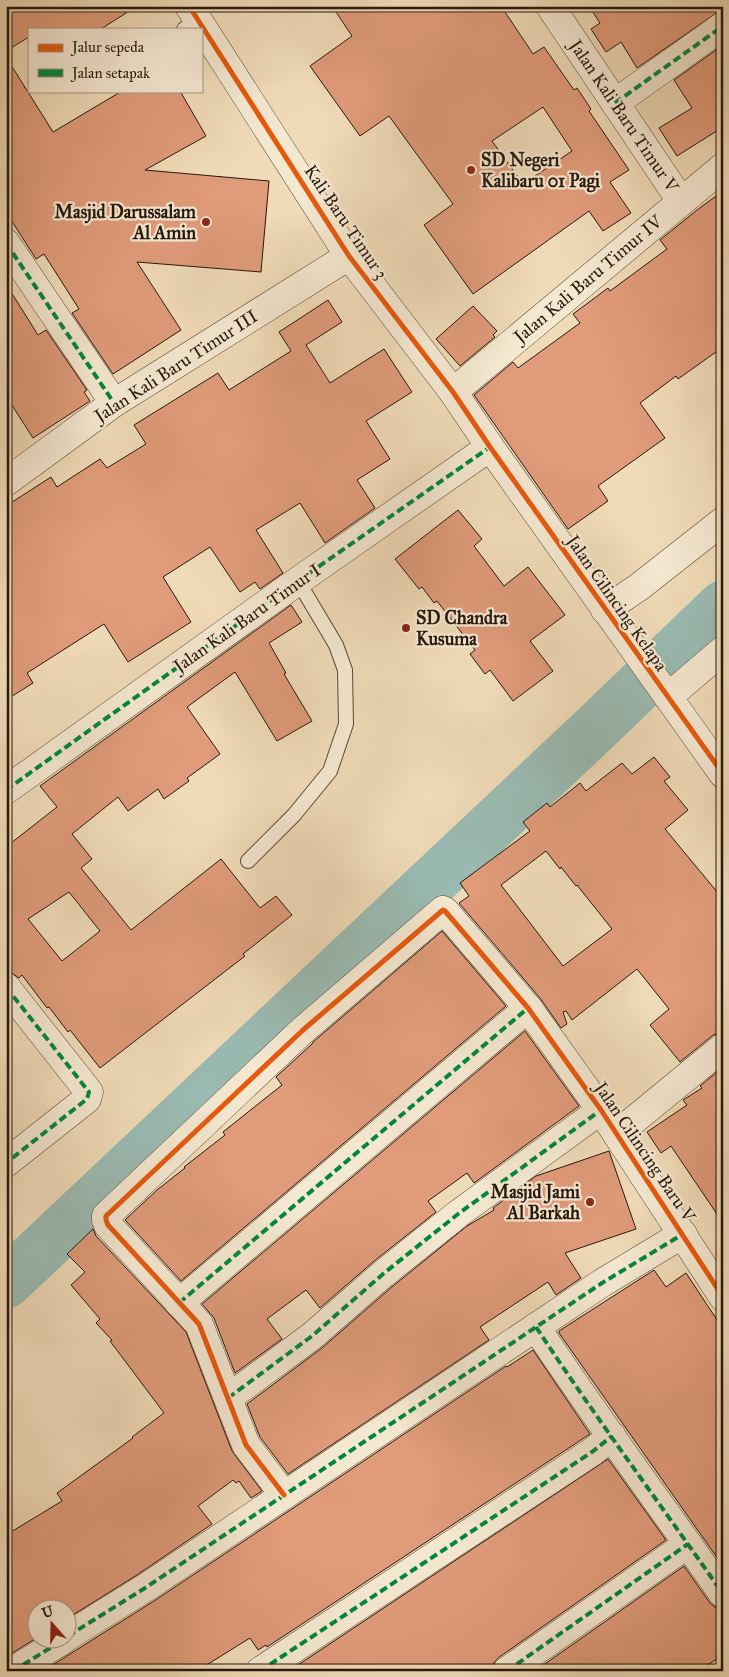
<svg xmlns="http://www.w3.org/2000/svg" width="729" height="1677" viewBox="0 0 729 1677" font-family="'IM FELL Great Primer',serif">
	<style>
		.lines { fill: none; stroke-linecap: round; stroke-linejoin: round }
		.river { stroke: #9abbb3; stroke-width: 51 }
		.building { fill: #e09b7a; stroke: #27180d; fill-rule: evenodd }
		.lane-casing { stroke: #594938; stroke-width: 16 }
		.street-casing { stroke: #594938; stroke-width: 29 }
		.lane { stroke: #f5e8d1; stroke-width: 14 }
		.street { stroke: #f5e8d1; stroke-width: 28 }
		.quiet { stroke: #00873e; stroke-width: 4; stroke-dasharray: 8 4; stroke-linecap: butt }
		.cycleway-casing { stroke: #f5e8d1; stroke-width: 8 }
		.cycleway { stroke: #e8590c; stroke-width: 5 }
		.poi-dot { fill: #8f2418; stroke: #f5e8d1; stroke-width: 2 }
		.labels { text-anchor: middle; stroke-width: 4.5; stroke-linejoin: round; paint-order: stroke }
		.street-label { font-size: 18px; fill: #27180d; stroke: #f5e8d1 }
		.poi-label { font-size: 18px; font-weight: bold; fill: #27180d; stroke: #f5e8d1; text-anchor: start }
	</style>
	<rect width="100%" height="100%" fill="#f0dbb8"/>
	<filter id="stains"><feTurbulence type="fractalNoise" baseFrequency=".004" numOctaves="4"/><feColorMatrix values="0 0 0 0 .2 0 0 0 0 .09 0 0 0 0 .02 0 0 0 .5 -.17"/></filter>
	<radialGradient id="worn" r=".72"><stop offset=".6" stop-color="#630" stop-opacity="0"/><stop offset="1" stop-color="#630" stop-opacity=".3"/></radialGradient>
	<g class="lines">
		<!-- river -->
		<polyline class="river" points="6,1283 600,724 723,606"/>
	</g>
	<!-- building -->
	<g class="building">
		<polygon points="6,6 137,6 101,29 29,29 29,37 6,51"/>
		<path d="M332 6H501L533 54 544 47 574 90 577 88 591 109 589 111 629 170 610 182 631 213 603 231 589 211 473 294 424 225 453 204 389 116 360 136 310 66 352 36ZM543 107 572 151 523 184 492 141Z"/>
		<polygon points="589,6 714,6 718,12 637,68 621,42 606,52 591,29 600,23"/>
		<polygon points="723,45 723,127 677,156 659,128 692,108 674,80"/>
		<polygon points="6,57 53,132 122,91 180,91 206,136 145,170 269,181 261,272 137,262 181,330 113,374 72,313 79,309 44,254 36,259 6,212"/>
		<polygon points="723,191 723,347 678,379 676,376 640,403 665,438 598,486 608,501 568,529 474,395 513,362 518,368 580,323 573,314 608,288 610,291 667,249 660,240 697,210"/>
		<polygon points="6,284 38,335 46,330 87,390 84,392 90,401 33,438 6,396"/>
		<polygon points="328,300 342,322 306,345 330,383 384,349 412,392 366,421 390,459 357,480 375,508 325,543 300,503 256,530 283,573 260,589 255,582 240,592 210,547 163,577 191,622 128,662 104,624 27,673 33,683 6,700 6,506 51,477 57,487 100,459 107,468 146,444 134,425 218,373 229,390 291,351 279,332"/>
		<polygon points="473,306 497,331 493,335 495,337 460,366 436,339"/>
		<polygon points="458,510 482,539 474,546 504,586 528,567 565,615 530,641 553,671 513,701 490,670 485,674 470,654 475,650 437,601 434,603 422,587 419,589 395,559"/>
		<path d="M291 605 302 622 269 643 286 673 284 674 312 721 277 741 235 672 187 707 220 754 187 778 189 781 164 799 158 789 128 811 118 797 72 834 92 859 81 868 131 930 221 859 260 908 276 896 292 915 243 954 245 956 100 1068 70 1030 68 1032 49 1007 47 1008 22 975 19 978 12 973 6 972V847L57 807 40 786ZM69 892 100 931 62 961 28 919Z"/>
		<path d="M654 757 670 777 664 781 688 810 665 829 723 899V1032L713 1035 680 1062 650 1025 669 1009 637 969 572 1020 566 1011 563 1012 567 1024 561 1028 540 998 459 903 469 896 460 883 530 831 523 822 547 803 550 807 580 783 586 791 622 763 632 774ZM546 851 560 869 561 867 576 886 577 885 612 929 563 966 501 885Z"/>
		<polygon points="442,931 506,1006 181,1281 125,1220 157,1190 185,1168 184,1167 225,1135 223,1132 282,1085 276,1077 312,1044 313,1042"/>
		<polygon points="525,1031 579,1106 474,1183 467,1173 428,1201 436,1212 373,1262 320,1308 306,1290 267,1319 282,1339 235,1373 214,1318 202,1304"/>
		<polygon points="723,1067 723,1223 671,1146 661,1153 647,1132 687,1105 683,1100 702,1088 700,1086"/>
		<polygon points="609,1151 636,1229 565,1253 581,1278 556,1295 548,1282 480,1327 489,1340 288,1474 260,1437 247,1404 322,1348 393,1286 467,1226 494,1210 493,1208 536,1176"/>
		<polygon points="93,1229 96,1236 186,1332 232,1451 262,1491 251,1498 239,1481 236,1483 233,1480 198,1506 212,1524 137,1575 68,1618 68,1610 38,1610 38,1637 6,1657 6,1535 62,1501 57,1493 133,1438 132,1437 164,1413 110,1341 112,1340 96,1323 100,1319 71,1285 85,1272 67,1254"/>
		<polygon points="654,1270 666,1287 686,1273 723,1329 723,1566 559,1333 559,1331"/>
		<polygon points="533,1350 590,1434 267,1647 266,1645 258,1650 250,1638 197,1671 43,1671 154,1601 506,1366 507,1367"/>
		<polygon points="608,1459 666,1540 498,1658 493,1664 492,1671 289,1671"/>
		<polygon points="684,1566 710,1603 716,1608 723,1609 723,1655 698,1671 535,1671"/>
	</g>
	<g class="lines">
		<defs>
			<g id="lane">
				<polyline points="184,29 197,21"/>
				<polyline points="248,861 294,815 330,771 346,724 345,670 336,645 298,581"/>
			</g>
			<g id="street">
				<polyline points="189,6 349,256 453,392 490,447 723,774"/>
				<polyline points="550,6 681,201"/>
				<polyline points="615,103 723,26"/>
				<polyline points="6,243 114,403"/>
				<polyline points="453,392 723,167"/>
				<polyline points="6,482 114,403 349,256"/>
				<polyline points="605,610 639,587 723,521"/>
				<polyline points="668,697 723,650"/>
				<polyline points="6,790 298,581 490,447"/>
				<polyline points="6,987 89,1092 87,1099 6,1163"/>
				<polyline points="617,1134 723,1047"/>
				<polyline points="179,1303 528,1008"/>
				<path d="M536 1327C596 1418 661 1505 723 1594"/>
				<polyline points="228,1398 312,1336 383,1274 458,1214 601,1110"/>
				<polyline points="284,1495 246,1445 199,1324 108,1225 106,1220 106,1216 303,1030 443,910 445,911 528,1008 601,1110 723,1297"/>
				<polyline points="68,1636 145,1588 602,1283 683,1234"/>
				<polyline points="13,1671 63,1640"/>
				<polyline points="260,1671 592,1452 612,1436"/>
				<polyline points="507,1671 688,1544"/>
			</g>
		</defs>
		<!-- lane casing -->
		<use href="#lane" class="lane-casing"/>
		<!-- street casing -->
		<use href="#street" class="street-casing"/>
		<!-- lane -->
		<use href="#lane" class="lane"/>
		<!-- street -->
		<use href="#street" class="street"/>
		<!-- quiet -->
		<g class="quiet">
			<polyline points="615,103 723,26"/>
			<polyline points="6,243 114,403"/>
			<polyline points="6,790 298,581 490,447"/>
			<polyline points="6,987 89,1092 87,1099 6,1163"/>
			<polyline points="179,1303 528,1008"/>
			<path d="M536 1327C596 1418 661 1505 723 1594"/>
			<polyline points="228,1398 312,1336 383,1274 458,1214 601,1110"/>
			<polyline points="68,1636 145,1588 602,1283 683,1234"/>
			<polyline points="13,1671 63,1640"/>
			<polyline points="260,1671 592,1452 612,1436"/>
			<polyline points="507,1671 688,1544"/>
		</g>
		<defs>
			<g id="cycleway">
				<polyline points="189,6 349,256 453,392 490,447 723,774"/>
				<polyline points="284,1495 246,1445 199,1324 108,1225 106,1220 106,1216 303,1030 443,910 445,911 528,1008 601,1110 723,1297"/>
			</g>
		</defs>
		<!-- cycleway casing -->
		<use href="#cycleway" class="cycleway-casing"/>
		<!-- cycleway -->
		<use href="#cycleway" class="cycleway"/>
	</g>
	<!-- markers -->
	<g class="poi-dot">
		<circle cx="471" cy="170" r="5"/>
		<circle cx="206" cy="222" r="5"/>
		<circle cx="406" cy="628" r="5"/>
		<circle cx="590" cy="1202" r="5"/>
	</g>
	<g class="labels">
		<!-- street labels -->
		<g class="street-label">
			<text transform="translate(624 116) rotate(56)" y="6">Jalan Kali Baru Timur V</text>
			<text transform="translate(346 222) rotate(56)" y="6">Kali Baru Timur 3</text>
			<text transform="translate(588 279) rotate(-40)" y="6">Jalan Kali Baru Timur IV</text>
			<text transform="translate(176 366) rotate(-33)" y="6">Jalan Kali Baru Timur III</text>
			<text transform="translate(617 603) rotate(55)" y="6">Jalan Cilincing Kelapa</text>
			<text transform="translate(247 618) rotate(-35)" y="6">Jalan Kali Baru Timur I</text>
			<text transform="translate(645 1152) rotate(56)" y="6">Jalan Cilincing Baru V</text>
		</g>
		<!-- poi labels -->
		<g class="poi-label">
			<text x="481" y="166">SD Negeri<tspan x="481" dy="21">Kalibaru 01 Pagi</tspan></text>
			<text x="196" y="218" text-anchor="end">Masjid Darussalam<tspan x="196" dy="21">Al Amin</tspan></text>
			<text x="416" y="624">SD Chandra<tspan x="416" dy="21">Kusuma</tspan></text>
			<text x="580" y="1198" text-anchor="end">Masjid Jami<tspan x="580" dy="21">Al Barkah</tspan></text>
		</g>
	</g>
	<!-- margin -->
	<rect width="729" height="1677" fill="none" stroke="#f0dbb8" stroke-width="25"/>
	<rect x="8" y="8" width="714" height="1662" fill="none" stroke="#27180d" stroke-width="2.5"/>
	<rect x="12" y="12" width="704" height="1652" fill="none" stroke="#27180d"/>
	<!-- legend -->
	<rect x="28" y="28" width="175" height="65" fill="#f5e8d1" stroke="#a39583"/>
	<rect x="38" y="44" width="25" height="8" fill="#e8590c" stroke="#a39583"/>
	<text x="72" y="52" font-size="15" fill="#27180d">Jalur sepeda</text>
	<rect x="38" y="69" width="25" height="8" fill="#00873e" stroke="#a39583"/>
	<text x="72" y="78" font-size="15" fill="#27180d">Jalan setapak</text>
	<!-- north arrow -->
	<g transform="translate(52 1624) rotate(340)"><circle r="24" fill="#f5e8d1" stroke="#a39583"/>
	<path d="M0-4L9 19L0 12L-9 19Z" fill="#8f2418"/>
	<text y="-8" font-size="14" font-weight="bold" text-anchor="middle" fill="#27180d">U</text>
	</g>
	<rect width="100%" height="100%" filter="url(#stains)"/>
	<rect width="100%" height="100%" fill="url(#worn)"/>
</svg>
